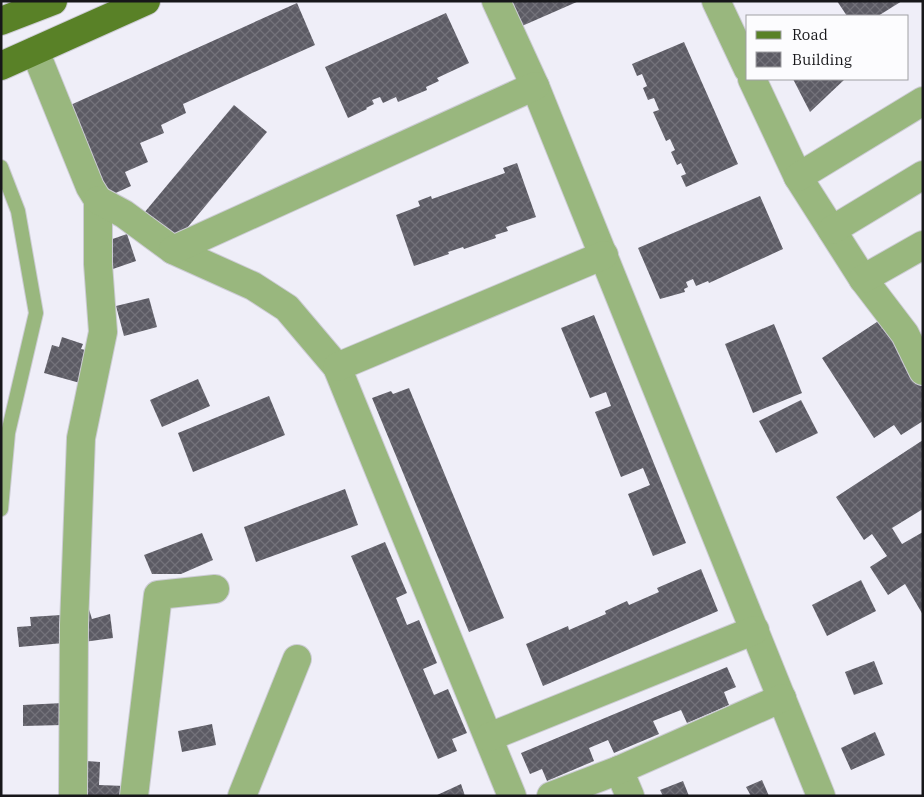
<svg xmlns="http://www.w3.org/2000/svg" width="924" height="797" viewBox="0 0 924 797" font-family="'IBM Plex Serif',serif">
	<style>
		.building { fill: url(#building-cross-hatch) }
		.lines { fill: none; stroke-linecap: round; stroke-linejoin: round }
		.service-casing { stroke: #ccccd4; stroke-width: 16 }
		.minor-casing { stroke: #ccccd4; stroke-width: 30 }
		.primary-casing { stroke: #ccccd4; stroke-width: 30 }
		.service { stroke: #99b77e; stroke-width: 14 }
		.minor { stroke: #99b77e; stroke-width: 28 }
		.primary { stroke: #598127; stroke-width: 28 }
	</style>
	<defs>
		<pattern id="building-cross-hatch" width="8" height="8" patternUnits="userSpaceOnUse" patternTransform="scale(1.25)"><rect width="8" height="8" fill="#5c5b64"/><path d="M0 0l8 8M0 8l8-8" fill="none" stroke="#73727a"/></pattern>
	</defs>
	<rect width="100%" height="100%" fill="#efeef8"/>
	<!-- building -->
	<g class="building">
		<polygon points="511,1 579,1 522,26"/>
		<polygon points="837,1 902,1 878,16 847,16"/>
		<polygon points="297,3 315,45 183,104 186,113 161,125 164,133 140,143 148,162 125,172 131,186 107,197 66,107"/>
		<polygon points="446,13 469,63 437,78 439,81 426,87 427,90 398,102 396,97 383,103 380,97 372,100 374,104 366,108 367,109 348,118 325,67"/>
		<polygon points="684,42 738,164 686,187 681,176 686,174 681,163 677,165 671,152 675,150 670,139 666,141 653,112 659,110 654,98 648,100 643,88 647,86 642,74 637,76 632,64"/>
		<polygon points="793,79 845,79 810,112"/>
		<polygon points="234,105 267,132 172,246 139,219"/>
		<polygon points="517,163 536,217 506,227 508,231 495,235 496,238 464,249 463,247 448,252 449,254 414,266 396,215 420,206 418,201 431,196 432,199 505,173 503,168"/>
		<polygon points="760,196 783,249 709,283 708,281 696,286 693,279 686,282 688,287 684,289 685,292 660,299 638,248"/>
		<polygon points="127,234 136,261 110,270 101,243"/>
		<polygon points="149,298 157,327 124,336 116,306"/>
		<polygon points="594,315 686,543 653,556 628,494 650,485 643,468 621,477 595,412 611,406 606,392 590,398 561,328"/>
		<polygon points="880,320 923,384 923,421 901,435 894,425 874,438 822,358"/>
		<polygon points="774,324 802,393 753,413 725,344"/>
		<polygon points="62,337 83,344 81,349 90,351 80,383 44,373 52,345 59,347"/>
		<polygon points="198,379 210,406 162,427 150,400"/>
		<polygon points="409,388 504,618 469,632 372,398 391,391 393,394"/>
		<polygon points="269,396 285,435 193,472 178,433"/>
		<polygon points="801,400 818,433 776,453 759,421"/>
		<polygon points="923,440 923,509 892,528 902,544 923,532 923,615 905,584 888,595 870,567 887,556 872,534 864,540 836,497"/>
		<polygon points="345,489 358,525 256,562 244,527"/>
		<polygon points="202,533 213,560 181,574 152,574 144,555"/>
		<polygon points="385,542 407,593 396,598 407,625 419,620 437,663 423,669 434,695 448,689 467,733 452,739 457,751 438,759 351,556"/>
		<polygon points="701,569 718,611 543,686 526,644 568,626 569,630 606,614 605,611 627,601 629,605 659,592 657,588"/>
		<polygon points="861,580 876,611 827,636 812,605"/>
		<polygon points="87,603 92,619 110,614 113,638 76,643"/>
		<polygon points="61,615 64,643 19,647 17,627 31,626 30,617"/>
		<polygon points="874,661 883,684 854,695 845,672"/>
		<polygon points="727,667 736,687 724,692 729,705 687,723 681,710 653,721 659,734 614,753 608,740 589,748 594,761 547,781 542,769 530,774 521,753"/>
		<polygon points="63,703 64,725 23,726 23,705"/>
		<polygon points="212,724 216,745 182,752 178,731"/>
		<polygon points="875,732 885,755 851,770 841,748"/>
		<polygon points="87,761 100,762 99,785 125,786 124,796 86,796"/>
		<polygon points="762,780 769,796 751,796 746,787"/>
		<polygon points="683,781 689,796 663,796 660,790"/>
		<polygon points="461,784 465,796 435,796"/>
	</g>
	<g class="lines">
		<defs>
			<polyline id="service" points="1,167 18,211 36,313 8,433 1,509"/>
			<g id="minor">
				<polyline points="496,1 535,86 821,796"/>
				<polyline points="716,1 748,69"/>
				<polyline points="35,51 90,187 98,200 98,264 103,332 81,438 74,625 73,796"/>
				<polyline points="752,79 798,177 863,279 905,334 923,371"/>
				<polyline points="798,177 923,101"/>
				<polyline points="98,200 124,214 173,250 253,286 287,308 337,367 512,796"/>
				<polyline points="832,230 923,175"/>
				<polyline points="173,250 535,86"/>
				<polyline points="863,279 923,245"/>
				<polyline points="337,367 604,255"/>
				<polyline points="489,737 755,630"/>
				<polyline points="619,770 630,796"/>
				<polyline points="134,796 158,595 215,589"/>
				<polyline points="242,796 297,659"/>
				<polyline points="551,796 619,770 782,698"/>
			</g>
			<g id="primary">
				<polyline points="1,21 53,1"/>
				<polyline points="1,66 146,1"/>
			</g>
		</defs>
		<!-- service casing -->
		<use href="#service" class="service-casing"/>
		<!-- minor casing -->
		<use href="#minor" class="minor-casing"/>
		<!-- primary casing -->
		<use href="#primary" class="primary-casing"/>
		<!-- service -->
		<use href="#service" class="service"/>
		<!-- minor -->
		<use href="#minor" class="minor"/>
		<!-- primary -->
		<use href="#primary" class="primary"/>
	</g>
	<!-- border -->
	<rect width="924" height="797" fill="none" stroke="#17171a" stroke-width="5"/>
	<!-- legend -->
	<rect x="746" y="15" width="162" height="65" fill="#fcfcfe" stroke="#a0a0a3"/>
	<rect x="756" y="31" width="25" height="8" fill="#598127" stroke="#a0a0a3"/>
	<text x="792" y="40" font-size="15" fill="#17171a">Road</text>
	<rect x="756" y="52" width="25" height="15" fill="url(#building-cross-hatch)" stroke="#a0a0a3"/>
	<text x="792" y="65" font-size="15" fill="#17171a">Building</text>
</svg>
